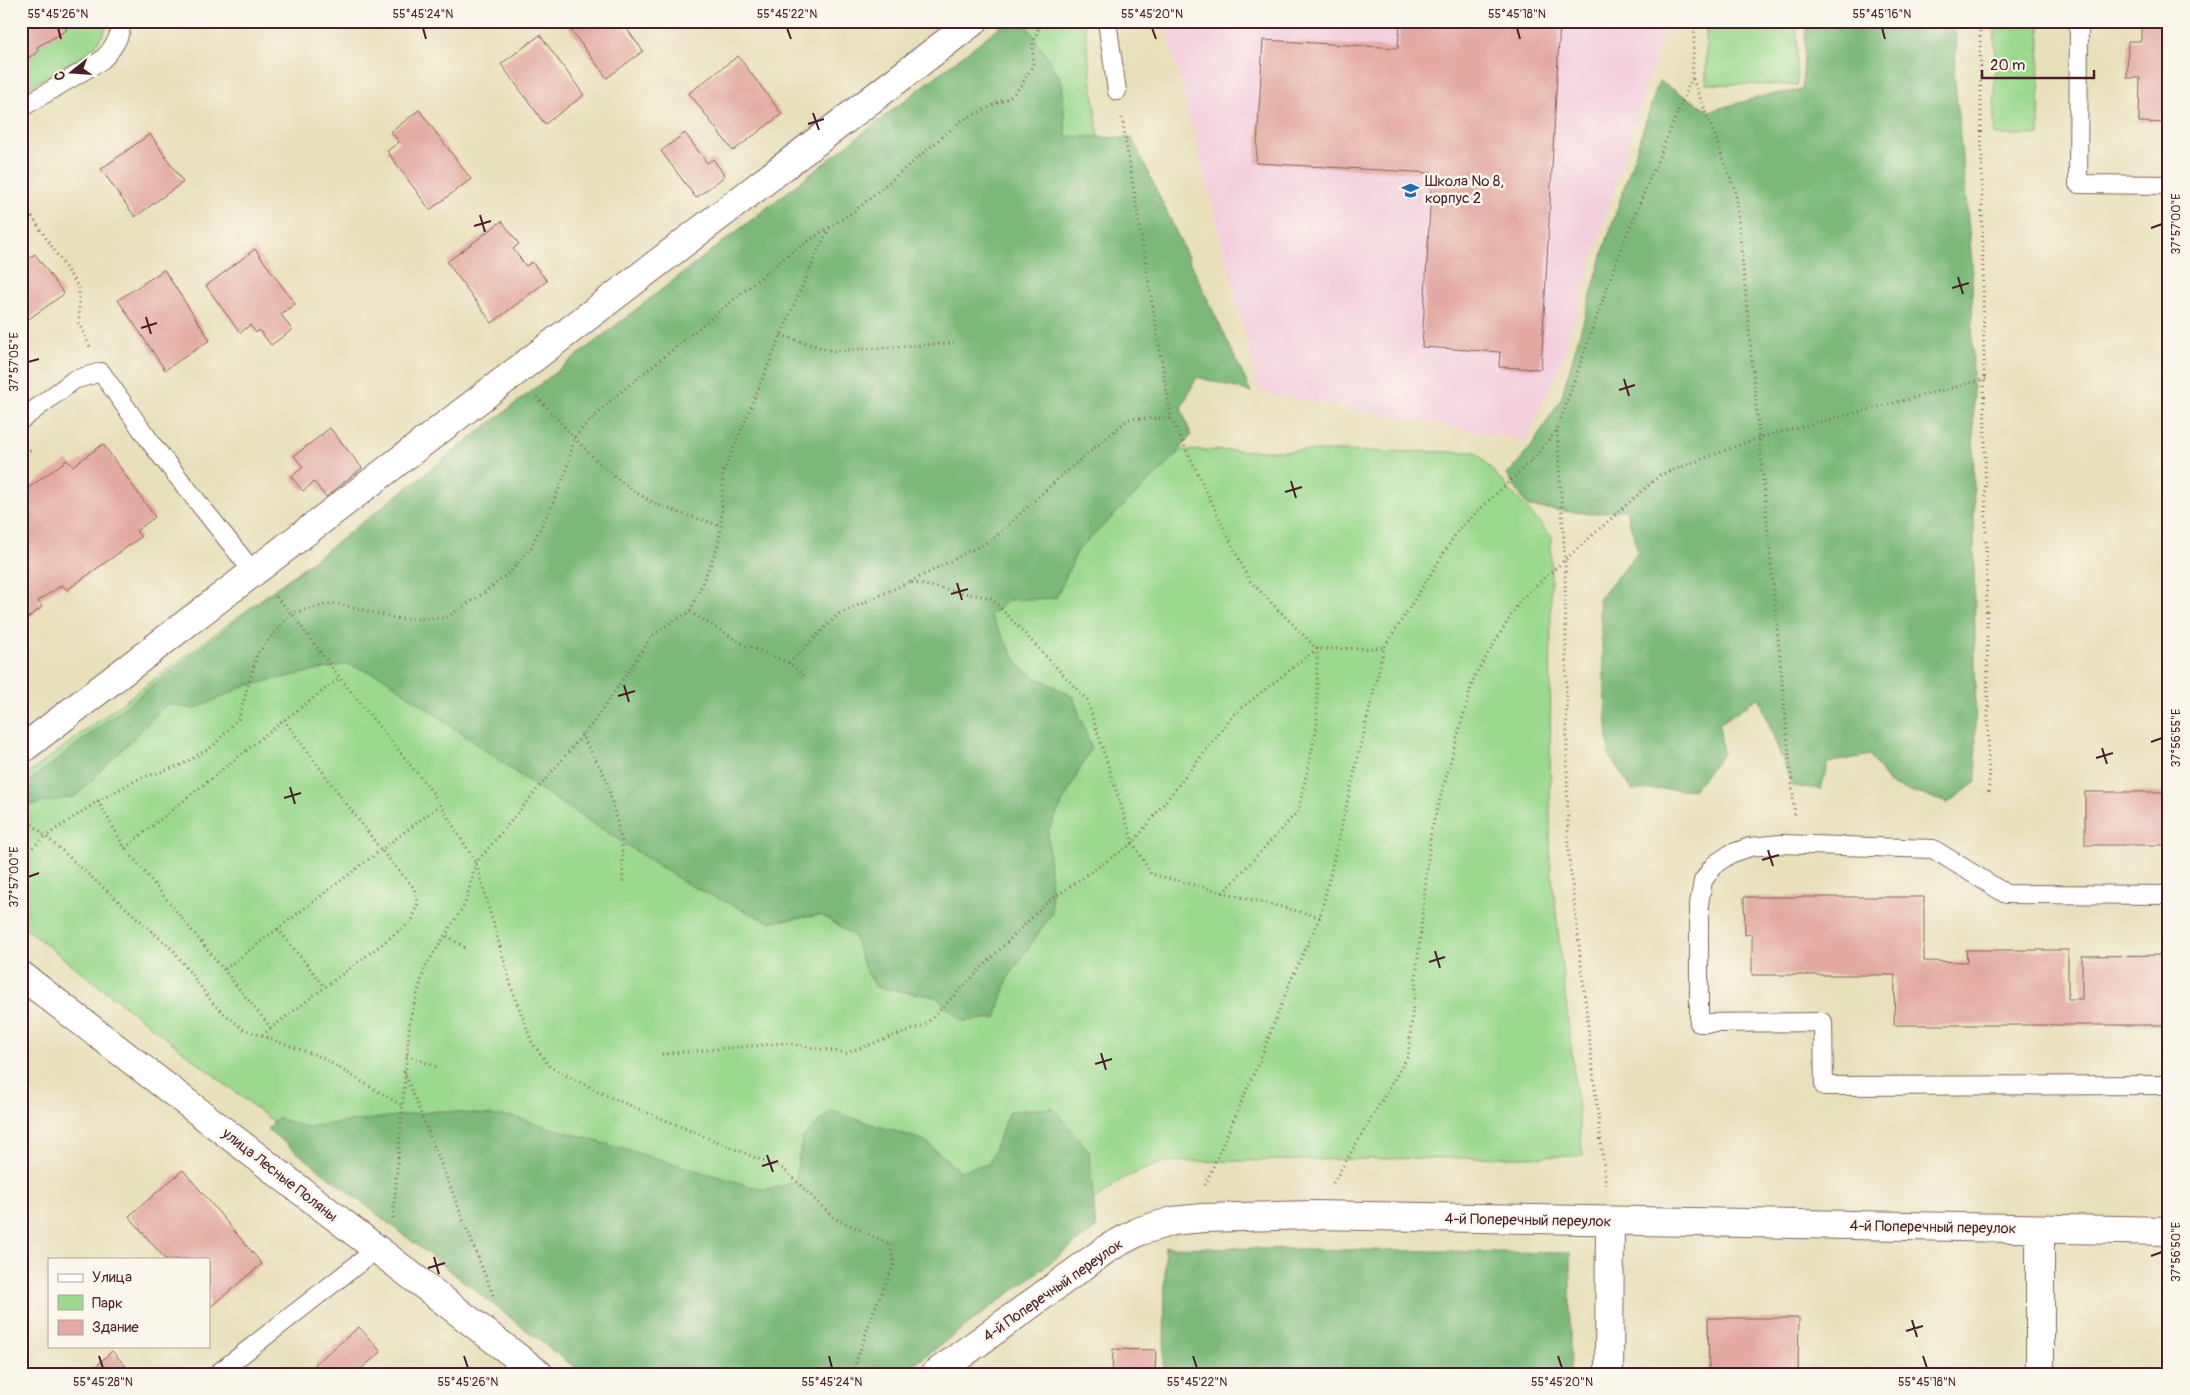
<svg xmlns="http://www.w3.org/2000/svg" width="2190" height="1395" viewBox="0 0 2190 1395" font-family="Pangolin,sans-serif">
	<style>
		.built { fill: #f3cfde }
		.green { fill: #9bd98e; stroke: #727c5c }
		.forest { fill: #7cb979; stroke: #636c52 }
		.building { fill: #e3a9a2 }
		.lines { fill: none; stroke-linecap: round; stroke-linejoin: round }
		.lane-casing { stroke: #81635d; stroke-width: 20 }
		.street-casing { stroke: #81635d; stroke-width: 30 }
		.secondary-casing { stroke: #81635d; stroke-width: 30 }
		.path { stroke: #81635d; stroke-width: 3; stroke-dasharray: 1 4; stroke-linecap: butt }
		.lane { stroke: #fff; stroke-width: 18 }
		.street { stroke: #fff; stroke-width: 28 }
		.secondary { stroke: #fff; stroke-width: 28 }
		.ticks { fill: none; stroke: #4a1f2b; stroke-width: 2 }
		.labels { text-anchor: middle; stroke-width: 5; stroke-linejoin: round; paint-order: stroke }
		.poi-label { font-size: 15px; fill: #4a1f2b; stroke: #fbf7ec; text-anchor: start }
		.street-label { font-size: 15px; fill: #4a1f2b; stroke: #fbf7ec }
		.neatline { fill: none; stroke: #4a1f2b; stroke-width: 2 }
		.ticks-label { font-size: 12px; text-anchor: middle; fill: #4a1f2b }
	</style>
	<rect width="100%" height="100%" fill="#fbf7ec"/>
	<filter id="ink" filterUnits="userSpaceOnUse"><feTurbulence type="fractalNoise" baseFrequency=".02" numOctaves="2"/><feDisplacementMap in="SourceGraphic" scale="10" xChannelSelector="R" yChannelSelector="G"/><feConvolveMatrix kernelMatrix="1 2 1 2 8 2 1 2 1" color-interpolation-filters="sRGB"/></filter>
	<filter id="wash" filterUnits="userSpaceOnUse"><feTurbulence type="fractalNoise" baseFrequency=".0096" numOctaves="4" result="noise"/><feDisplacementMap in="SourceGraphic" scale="20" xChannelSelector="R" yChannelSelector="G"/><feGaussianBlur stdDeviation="1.12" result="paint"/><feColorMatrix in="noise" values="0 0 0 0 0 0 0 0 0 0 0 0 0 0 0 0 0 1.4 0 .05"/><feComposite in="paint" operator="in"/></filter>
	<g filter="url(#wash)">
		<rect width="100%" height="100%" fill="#e8e0bb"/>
		<!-- built -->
		<polygon class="built" points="1165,21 1666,21 1562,359 1526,441 1260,392"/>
		<!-- green -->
		<g class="green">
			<polygon points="62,21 107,21 104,33 93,49 21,92 21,62 39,51 37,47"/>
			<polygon points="1033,21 1084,21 1139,450 1476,452 1551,536 1550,858 1583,1156 1163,1162 1122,1179 868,1374 597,1374 21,925 21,779"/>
			<polygon points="1706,21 1797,21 1797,85 1706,84"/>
			<polygon points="1995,21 2040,21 2039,135 1994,135"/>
		</g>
		<!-- forest -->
		<g class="forest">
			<polygon points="1007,21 1024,21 1062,81 1066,136 1132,138 1251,392 1197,377 1181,408 1191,435 1176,456 1078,550 1056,598 1008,600 990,616 1022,669 1073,697 1091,748 1048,831 1052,913 1008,978 996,1018 962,1021 936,997 876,987 864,967 854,936 821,915 769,922 687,884 529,782 383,677 347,664 245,686 195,709 167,704 76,796 30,805 21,794 21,788"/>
			<polygon points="1806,21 1950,21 1957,36 1954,73 1972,263 1976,782 1948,803 1889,784 1870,755 1828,763 1821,789 1792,786 1759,697 1719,724 1723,754 1694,789 1632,790 1609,755 1599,598 1638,552 1626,509 1591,514 1528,507 1507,475 1531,447 1561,399 1604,249 1659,81 1710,111 1767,95 1802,90"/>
			<polygon points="1053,1108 1089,1151 1096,1228 902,1374 583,1374 267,1129 278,1118 305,1127 438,1111 514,1117 764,1190 795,1183 802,1138 831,1111 926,1141 959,1171 989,1164 1009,1111"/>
			<polygon points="1165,1247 1570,1253 1570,1374 1164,1374"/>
		</g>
		<g id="blocks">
			<!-- building -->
			<g class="building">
				<polygon points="21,21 62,21 67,30 37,47 39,51 21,62"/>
				<polygon points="564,21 621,21 643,51 607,78"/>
				<polygon points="1400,21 1560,21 1541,369 1499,367 1500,352 1422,347 1432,173 1256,163 1263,40 1398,48"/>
				<polygon points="2141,21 2169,21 2169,123 2139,122 2140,78 2127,78 2128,41 2141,41"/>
				<polygon points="540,35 584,95 545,124 501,64"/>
				<polygon points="738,56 782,114 733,151 689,93"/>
				<polygon points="419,110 471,179 430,210 387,151 399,142 391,132"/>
				<polygon points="685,133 707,163 713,159 725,176 696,198 661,151"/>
				<polygon points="150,134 183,182 135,217 101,169"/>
				<polygon points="502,221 519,244 513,249 526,266 532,262 547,281 492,323 447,262"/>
				<polygon points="255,249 295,304 281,314 292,330 271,345 259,330 256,333 250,325 240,333 206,286"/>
				<polygon points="35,254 64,294 23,323 21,321 21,264"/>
				<polygon points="164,270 210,340 165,370 118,300"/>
				<polygon points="330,428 362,468 326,497 314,482 303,491 291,477 303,467 294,456"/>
				<polygon points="103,444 155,517 136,531 141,537 67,590 62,585 38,601 42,607 21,623 21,493 67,460 73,466"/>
				<rect x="2085" y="792" width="84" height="53"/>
				<polygon points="1744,897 1924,897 1924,961 1967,962 1966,950 2068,950 2068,999 2082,999 2082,956 2169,955 2169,1025 1894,1025 1895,975 1752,975 1752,934 1745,935"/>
				<polygon points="183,1170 262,1264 209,1308 209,1259 165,1259 129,1216"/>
				<polygon points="1708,1318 1799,1318 1798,1374 1709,1374"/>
				<polygon points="359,1327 381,1352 355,1374 324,1374 315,1364"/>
				<polygon points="1113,1349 1156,1350 1155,1374 1112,1374"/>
				<polygon points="112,1351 133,1374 88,1374"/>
			</g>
		</g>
	</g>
	<g filter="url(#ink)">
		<use href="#blocks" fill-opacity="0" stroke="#81635d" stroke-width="1"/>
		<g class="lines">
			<defs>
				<g id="lane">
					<polyline points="1107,21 1117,91"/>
					<polyline points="2079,21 2078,184 2169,185"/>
					<path d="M21 108 102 60C113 49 121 37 122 21"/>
					<polyline points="21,420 74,380 101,372 154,447 254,573"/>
					<polyline points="2169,895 2006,894 1933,849 1781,844 1750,847 1730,854 1714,865 1703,881 1699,904 1699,1023 1823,1022 1824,1086 2169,1085"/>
					<polyline points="217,1374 377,1249"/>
				</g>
				<g id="street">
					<polyline points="21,750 974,21"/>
					<polyline points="2040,1374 2040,1229"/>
				</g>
				<g id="secondary">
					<polyline points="21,975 539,1374"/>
					<polyline points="935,1374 1108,1248 1140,1231 1173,1221 1203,1218 1313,1215 2169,1231"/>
					<polyline points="1609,1374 1610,1222"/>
				</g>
			</defs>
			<!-- lane casing -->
			<use href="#lane" class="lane-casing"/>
			<!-- street casing -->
			<use href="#street" class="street-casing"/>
			<!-- secondary casing -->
			<use href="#secondary" class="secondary-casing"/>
			<!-- path -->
			<g class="path">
				<polyline points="1980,21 1989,794"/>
				<polyline points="1693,79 1736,193 1795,817"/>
				<polyline points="1122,118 1171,418 1249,580 1317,649 1317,727 1298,811 1222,894"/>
				<polyline points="21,200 79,288 79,323 90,347"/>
				<polyline points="781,335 832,351 954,343"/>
				<path d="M537 397C572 435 612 484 659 505 679 514 701 519 721 526"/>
				<polyline points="1557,431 1565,559 1568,847 1606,1187"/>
				<polyline points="21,456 33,448"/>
				<polyline points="910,582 993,539 1062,475 1129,419 1171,418"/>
				<polyline points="276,597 291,613 340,678 433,793 476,863 513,992 532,1042 550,1067 605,1095 785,1170 834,1218 890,1244 894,1264 872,1315 852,1374"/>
				<polyline points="690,612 741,643 789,663 807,678"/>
				<polyline points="789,663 839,614 909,582 991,598 1087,700 1133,843 1151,874 1320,917"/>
				<polyline points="581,734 606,778 622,842 623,884"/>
				<polyline points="98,801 125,848 271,1028"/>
				<polyline points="21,814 174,951 214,1005 243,1029 321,1057 401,1105"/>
				<polyline points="125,848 284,720 340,678"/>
				<polyline points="21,857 46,836 98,801 136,780 181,765 213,746 239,718 257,654 291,613 333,603 400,619 445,618 480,596 509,573 531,547 553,503 567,469 574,437 611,400 794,250 856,210 961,121 1010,97 1021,86 1033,65 1033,44 1041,21"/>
				<polyline points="278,929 324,986"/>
				<polyline points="447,936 465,948"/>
				<polyline points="225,969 440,805"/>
				<polyline points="262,1035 412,921 418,903 414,888 381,850 284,720"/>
				<polyline points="662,1054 784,1043 846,1053 925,1025 1046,903 1133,843 1236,712 1317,649 1384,648"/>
				<polyline points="407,1055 436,1067"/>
				<polyline points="404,1071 493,1295"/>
				<polyline points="1333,1183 1408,1056 1431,831 1474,677 1521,599 1660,475 1758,438 1986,379"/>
				<polyline points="1205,1185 1261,1057 1291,980 1320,917 1384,648 1459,529 1536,456 1557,430 1621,248 1692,78 1695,21"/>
				<polyline points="393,1218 410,1019 425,967 465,904 476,863 595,720 652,636 673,621 690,612 718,546 721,526 723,473 781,335 818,250 830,228"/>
			</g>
			<!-- lane -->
			<use href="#lane" class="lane"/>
			<!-- street -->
			<use href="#street" class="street"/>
			<!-- secondary -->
			<use href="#secondary" class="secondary"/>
		</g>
	</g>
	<!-- ticks -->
	<path class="ticks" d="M58 28 61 39M423 28 426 39M787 28 791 39M1152 28 1156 39M1517 28 1520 39M1882 28 1885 39M813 113 819 130M808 124 824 119M480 215 485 232M474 226 491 221M2151 228 2162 224M1958 277 1963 294M1952 288 1969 283M146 317 151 334M141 328 157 323M28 362 39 359M1624 379 1629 396M1619 390 1635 385M1291 481 1296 498M1285 492 1302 487M957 583 962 600M951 594 968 589M624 685 629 702M618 696 635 691M2151 742 2162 738M2102 748 2107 764M2096 758 2113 753M290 787 295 804M284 798 301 793M1768 850 1773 866M1762 860 1779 855M28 877 39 873M1435 951 1440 968M1429 962 1445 957M1101 1053 1106 1070M1095 1064 1112 1059M767 1155 773 1172M762 1166 778 1161M2151 1256 2162 1252M434 1257 439 1274M428 1268 445 1263M1912 1320 1917 1337M1906 1331 1923 1326M99 1356 103 1368M464 1356 468 1368M829 1356 832 1368M1193 1356 1197 1368M1558 1356 1562 1368M1923 1356 1927 1368"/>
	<!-- icons -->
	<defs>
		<symbol id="school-bare" viewBox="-9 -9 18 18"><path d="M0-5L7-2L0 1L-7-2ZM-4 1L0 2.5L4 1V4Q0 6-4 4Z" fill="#1f6fb2" stroke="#fbf7ec" stroke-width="2.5" paint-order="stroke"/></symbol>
	</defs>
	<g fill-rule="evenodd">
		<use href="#school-bare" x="1398" y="178" width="25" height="25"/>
	</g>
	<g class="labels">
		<!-- poi labels -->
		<g class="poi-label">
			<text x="1425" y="186">Школа № 8,<tspan x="1425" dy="17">корпус 2</tspan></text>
		</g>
		<!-- street labels -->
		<g class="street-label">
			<text transform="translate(280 1175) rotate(38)" y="5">улица Лесные Поляны</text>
			<text transform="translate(1528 1220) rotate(1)" y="5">4-й Поперечный переулок</text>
			<text transform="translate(1933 1227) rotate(1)" y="5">4-й Поперечный переулок</text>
			<text transform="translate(1053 1290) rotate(-35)" y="5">4-й Поперечный переулок</text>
		</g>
	</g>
	<!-- margin -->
	<rect width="2190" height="1395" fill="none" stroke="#fbf7ec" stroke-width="55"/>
	<!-- legend -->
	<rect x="48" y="1258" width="162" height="90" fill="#fbf7ec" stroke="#b4a19f"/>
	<rect x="58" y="1274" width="25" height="8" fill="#ffffff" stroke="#b4a19f"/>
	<text x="92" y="1282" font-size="15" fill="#4a1f2b">Улица</text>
	<rect x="58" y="1295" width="25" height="15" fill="#9bd98e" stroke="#b4a19f"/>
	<text x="92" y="1308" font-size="15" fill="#4a1f2b">Парк</text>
	<rect x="58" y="1320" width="25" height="15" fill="#e3a9a2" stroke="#b4a19f"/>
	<text x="92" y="1332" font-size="15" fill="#4a1f2b">Здание</text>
	<!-- north arrow -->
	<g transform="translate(72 72) rotate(253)" stroke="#fbf7ec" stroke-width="4" paint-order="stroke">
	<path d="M0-4L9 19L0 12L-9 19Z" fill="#4a1f2b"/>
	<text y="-8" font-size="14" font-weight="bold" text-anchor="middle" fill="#4a1f2b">С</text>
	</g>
	<!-- scale -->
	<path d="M1982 70v8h112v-8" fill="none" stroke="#4a1f2b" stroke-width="2.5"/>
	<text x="1990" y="70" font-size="15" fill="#4a1f2b" stroke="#fbf7ec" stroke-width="4" paint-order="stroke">20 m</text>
	<rect x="28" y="28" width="2134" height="1340" class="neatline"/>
	<g class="ticks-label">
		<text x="58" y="18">55°45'26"N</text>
		<text x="423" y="18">55°45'24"N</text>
		<text x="787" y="18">55°45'22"N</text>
		<text x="1152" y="18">55°45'20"N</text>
		<text x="1517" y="18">55°45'18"N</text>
		<text x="1882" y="18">55°45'16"N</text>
		<text transform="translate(2176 224) rotate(-90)" y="4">37°57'00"E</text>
		<text transform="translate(14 362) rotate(-90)" y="4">37°57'05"E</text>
		<text transform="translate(2176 738) rotate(-90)" y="4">37°56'55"E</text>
		<text transform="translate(14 877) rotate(-90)" y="4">37°57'00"E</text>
		<text transform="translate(2176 1252) rotate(-90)" y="4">37°56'50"E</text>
		<text x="103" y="1386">55°45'28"N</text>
		<text x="468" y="1386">55°45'26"N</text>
		<text x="832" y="1386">55°45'24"N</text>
		<text x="1197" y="1386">55°45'22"N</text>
		<text x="1562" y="1386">55°45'20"N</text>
		<text x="1927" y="1386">55°45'18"N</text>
	</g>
</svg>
